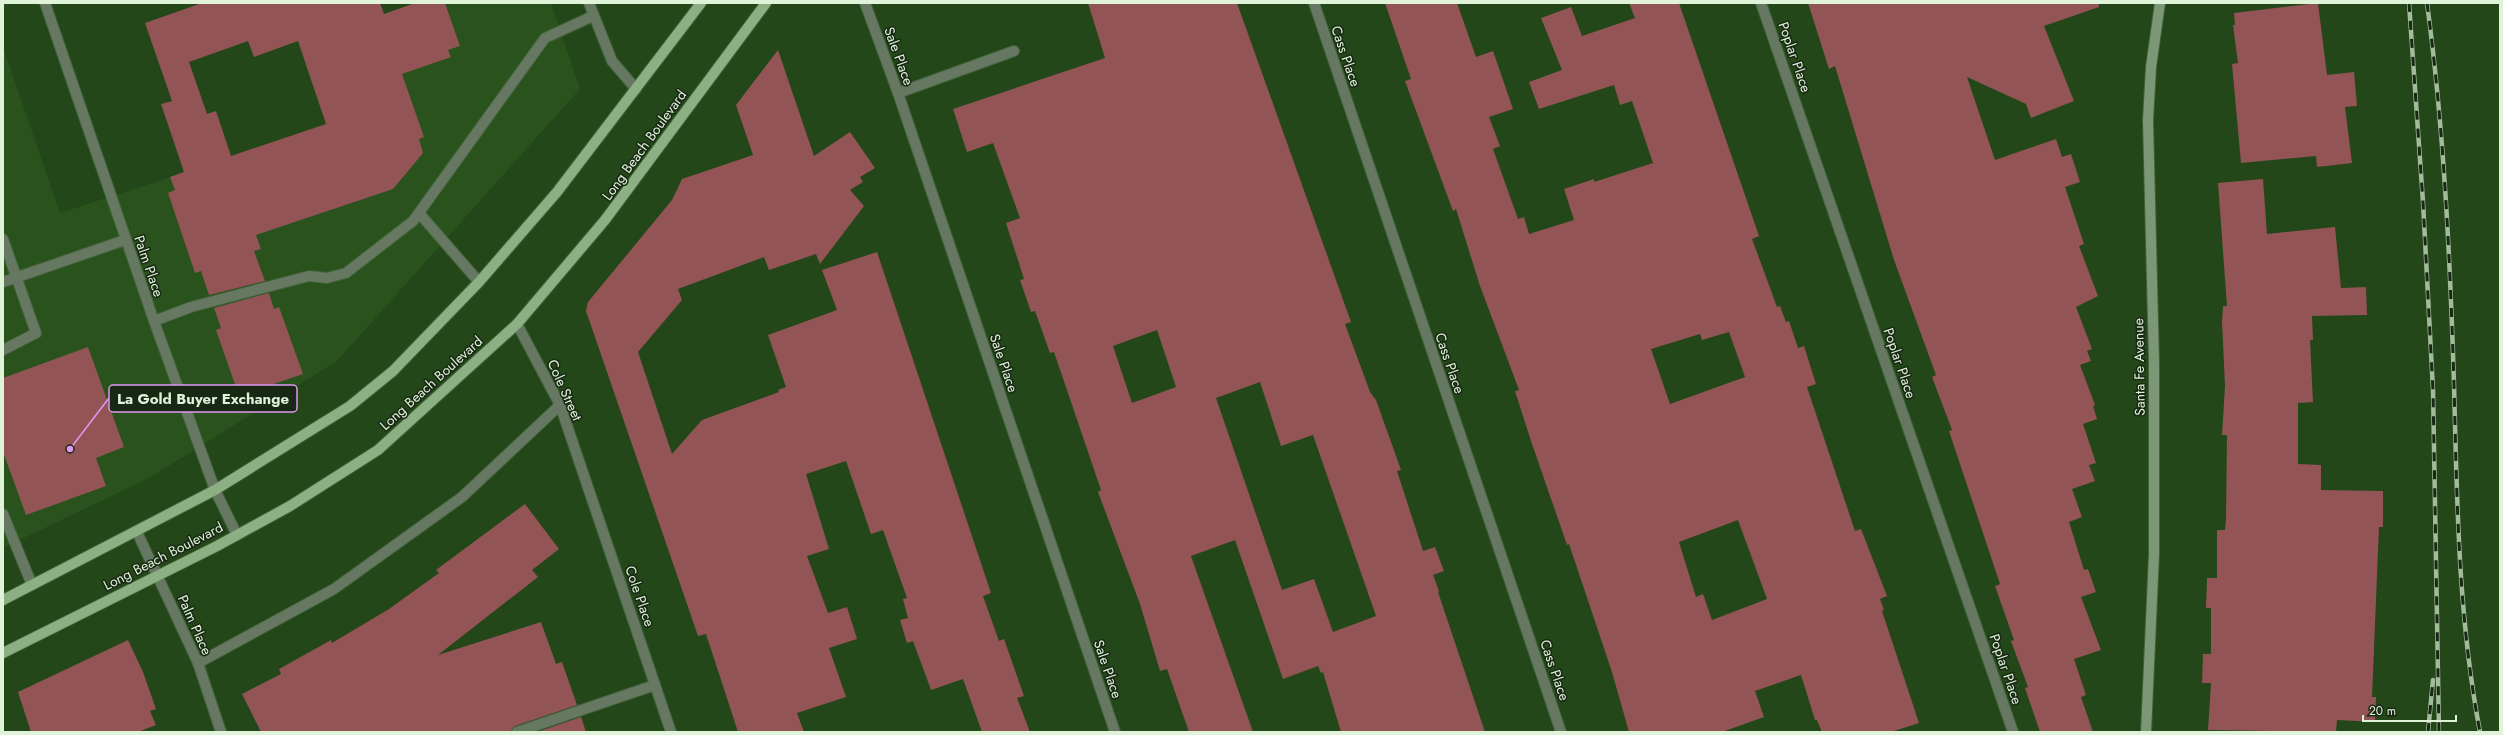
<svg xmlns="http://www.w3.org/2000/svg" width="2503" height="735" viewBox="0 0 2503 735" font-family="Jost,sans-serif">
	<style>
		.built { fill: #29521d }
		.building { fill: #925455; fill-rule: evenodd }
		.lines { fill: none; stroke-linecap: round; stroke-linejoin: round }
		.lane-casing { stroke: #416338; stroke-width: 12 }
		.street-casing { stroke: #416338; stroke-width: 12 }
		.secondary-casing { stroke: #416338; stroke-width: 12 }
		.primary-casing { stroke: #416338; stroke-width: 12 }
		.lane { stroke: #667762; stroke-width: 10 }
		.street { stroke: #667762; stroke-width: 10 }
		.secondary { stroke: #7c9775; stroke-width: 10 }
		.primary { stroke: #8daf84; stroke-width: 10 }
		.rail-casing { stroke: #a2bc9b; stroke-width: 4.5 }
		.rail { stroke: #192814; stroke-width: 3; stroke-dasharray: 9; stroke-linecap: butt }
		.labels { text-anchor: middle; stroke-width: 3; stroke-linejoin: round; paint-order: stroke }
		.street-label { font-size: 14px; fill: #def3d8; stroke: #192814 }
		.leader { fill: none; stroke: #df98f1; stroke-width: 1.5 }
		.callout-dot { fill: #df98f1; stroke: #192814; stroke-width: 1.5 }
		.callout { fill: #192814; stroke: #df98f1; stroke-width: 1.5 }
		.callout-label { font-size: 15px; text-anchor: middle; font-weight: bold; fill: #def3d8 }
	</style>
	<rect width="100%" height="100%" fill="#234719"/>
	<!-- built -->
	<polygon class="built" points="428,3 551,3 580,89 337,361 151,477 3,548 3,47 60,213 363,115"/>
	<!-- building -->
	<g class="building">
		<path d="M202 3H380L384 14 415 3H445L460 46 448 50 451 57 402 74 424 137 419 139 423 153 393 189 256 235 261 249 254 251 265 281 209 295 201 271 195 273 168 193 175 190 170 177 184 172 161 104 172 101 145 23ZM248 41 254 57 298 41 326 124 231 156 216 111 207 114 189 62Z"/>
		<path d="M1088 3H1237L1351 322 1345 324 1370 392 1376 400 1401 470 1397 471 1423 551 1435 547 1444 571 1433 575 1439 591 1438 592 1485 732H1341L1323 672 1321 673 1318 666 1283 679 1235 540 1191 556 1253 732H1189L1167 669 1160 671 1140 604 1098 492 1101 490 1054 352 1050 353 1035 311 1031 312 1020 280 1024 279 1006 223 1020 218 993 143 967 152 953 109 1105 58ZM1157 330 1176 387 1132 403 1113 346ZM1260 382 1281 446 1313 435 1376 616 1333 632 1314 579 1282 590 1216 398Z"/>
		<path d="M1385 3H1457L1476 57 1493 51 1513 109 1489 117 1500 146 1493 149 1518 219 1524 217 1529 234 1574 220 1564 189 1594 179V182L1653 163 1632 101 1620 105 1614 85 1539 109 1529 82 1562 70 1541 18 1571 7 1582 36 1635 18 1629 3H1679L1759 236 1752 239 1777 307 1780 306 1786 322 1789 321 1798 348 1804 346 1816 384 1807 387 1855 531 1861 529 1887 596 1880 599 1884 610 1882 611 1919 723 1891 732H1822L1817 720H1815L1801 675 1755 691 1764 717 1722 732H1629L1612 672 1569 544 1567 545 1531 441 1515 391 1519 390 1480 286 1456 209 1453 211 1405 81 1411 79ZM1729 332 1745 377 1670 404 1651 349 1700 334 1702 340ZM1738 520 1767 599 1712 620 1703 594 1696 597 1679 542Z"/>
		<polygon points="1808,3 2099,3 2099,7 2044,26 2074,101 2031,118 2026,104 1967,77 1995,160 2056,139 2062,157 2071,154 2080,182 2065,187 2084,244 2079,246 2098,296 2076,307 2092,349 2087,351 2091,361 2080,365 2095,405 2093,406 2097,419 2083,424 2096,463 2089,465 2095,481 2072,489 2082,517 2069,522 2084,570 2088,569 2096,592 2081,597 2101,650 2074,659 2086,695 2081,697 2093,732 2040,732 2025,688 2028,687 2011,641 2014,640 1995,586 2000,584 1949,431 1952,430 1932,377 1936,375 1894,260 1835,66 1829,69"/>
		<polygon points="2318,3 2327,75 2354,72 2357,106 2345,107 2352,163 2317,167 2316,156 2241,163 2232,64 2238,63 2233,25 2235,25 2234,13"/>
		<polygon points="778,50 814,156 850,132 875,168 860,177 863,182 850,190 864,206 820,264 816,254 769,270 764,257 678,289 682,300 638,352 672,454 702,420 779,392 778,390 786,387 768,335 837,310 822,270 877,252 991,593 983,596 999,641 1004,639 1024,696 1017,698 1030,732 982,732 963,679 931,690 913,641 907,643 900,620 908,618 903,599 907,598 883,530 871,534 846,461 806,474 829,549 807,556 828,613 847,607 857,639 829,648 846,697 797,713 804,732 738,732 706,634 698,636 586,311 588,302 672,200 682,179 753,155 736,105"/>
		<polygon points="2263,179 2267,234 2335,227 2341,288 2366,287 2367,315 2312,316 2313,340 2310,340 2313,402 2298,403 2298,464 2321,465 2321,490 2383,491 2383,527 2379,527 2372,697 2376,697 2375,722 2337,720 2336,732 2208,730 2211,683 2202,683 2203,654 2211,654 2211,608 2206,608 2207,578 2217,578 2217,530 2225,530 2226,520 2227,435 2222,435 2225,386 2222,321 2223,306 2227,306 2218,183"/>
		<polygon points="269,293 274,309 279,307 303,374 239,396 216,330 221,328 214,308"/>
		<polygon points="88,347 124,447 96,458 106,486 26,515 3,452 3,378"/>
		<polygon points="525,504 559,549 532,570 538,577 438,655 541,622 556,664 562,662 577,705 515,726 511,732 261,732 242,694 281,674 279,669 331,640 332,643 389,609 439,573 436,570"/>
		<polygon points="128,640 143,672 156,709 150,711 156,725 138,732 31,732 18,692"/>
		<polygon points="581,717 586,732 537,732"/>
	</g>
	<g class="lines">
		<defs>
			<g id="lane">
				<polyline points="898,93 1014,51"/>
				<polyline points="419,213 479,282"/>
				<polyline points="3,239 36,333 3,350"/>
				<polyline points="3,282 125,240"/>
				<polyline points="154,321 191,307 309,276 327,278 346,273 413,221 545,38 593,16"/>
				<polyline points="3,514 32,585"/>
				<polyline points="198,663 334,589 462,497 560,405"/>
				<polyline points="517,732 655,685"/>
			</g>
			<g id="street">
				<polyline points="45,3 154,321 215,490 237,535"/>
				<polyline points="589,3 612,61 636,89"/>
				<polyline points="865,3 898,93 1115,732"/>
				<polyline points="1314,3 1561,732"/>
				<polyline points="1761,3 2013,732"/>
				<polyline points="517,324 560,405 671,732"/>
				<polyline points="137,532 198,663 221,732"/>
			</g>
			<polyline id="secondary" points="2146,732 2154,554 2154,362 2148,120 2151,67 2160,3"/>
			<g id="primary">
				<polyline points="3,600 215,490 350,406 393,371 479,282 557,192 701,3"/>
				<polyline points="3,653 217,546 290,506 378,450 517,324 605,220 766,3"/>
			</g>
		</defs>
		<!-- lane casing -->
		<use href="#lane" class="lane-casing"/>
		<!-- street casing -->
		<use href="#street" class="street-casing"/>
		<!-- secondary casing -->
		<use href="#secondary" class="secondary-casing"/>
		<!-- primary casing -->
		<use href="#primary" class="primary-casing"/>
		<!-- lane -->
		<use href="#lane" class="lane"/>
		<!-- street -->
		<use href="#street" class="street"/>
		<!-- secondary -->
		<use href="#secondary" class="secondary"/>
		<!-- primary -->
		<use href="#primary" class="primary"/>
		<defs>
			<g id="rail">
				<polyline points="2409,3 2423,202 2433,390 2439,732"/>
				<path d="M2427 3C2444 129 2450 257 2454 384 2457 501 2458 617 2480 732"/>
				<polyline points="2428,732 2433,680"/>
			</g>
		</defs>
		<!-- rail casing -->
		<use href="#rail" class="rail-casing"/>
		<!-- rail -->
		<use href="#rail" class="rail"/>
	</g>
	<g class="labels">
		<!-- street labels -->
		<g class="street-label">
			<text transform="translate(899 56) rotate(70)" y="5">Sale Place</text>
			<text transform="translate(1346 56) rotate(71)" y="5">Cass Place</text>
			<text transform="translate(1795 57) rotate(71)" y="5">Poplar Place</text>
			<text transform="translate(644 145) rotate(-54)" y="5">Long Beach Boulevard</text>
			<text transform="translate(149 266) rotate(71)" y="5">Palm Place</text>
			<text transform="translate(1004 363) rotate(71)" y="5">Sale Place</text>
			<text transform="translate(1450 363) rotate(71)" y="5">Cass Place</text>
			<text transform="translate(1900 363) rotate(71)" y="5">Poplar Place</text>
			<text transform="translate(2139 367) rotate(-91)" y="5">Santa Fe Avenue</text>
			<text transform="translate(431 383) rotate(-42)" y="5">Long Beach Boulevard</text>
			<text transform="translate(565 390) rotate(66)" y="5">Cole Street</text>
			<text transform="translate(163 556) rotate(-27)" y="5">Long Beach Boulevard</text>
			<text transform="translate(640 596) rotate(71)" y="5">Cole Place</text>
			<text transform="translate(195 625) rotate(66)" y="5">Palm Place</text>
			<text transform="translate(1108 669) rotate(71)" y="5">Sale Place</text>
			<text transform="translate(2006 669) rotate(71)" y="5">Poplar Place</text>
			<text transform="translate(1555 670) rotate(71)" y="5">Cass Place</text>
		</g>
	</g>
	<!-- callouts -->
	<path class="leader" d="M70 449L109 398"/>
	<circle class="callout-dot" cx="70" cy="449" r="4"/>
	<rect class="callout" x="109" y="385" width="188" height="27" rx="4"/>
	<g class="callout-label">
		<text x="203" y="404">La Gold Buyer Exchange</text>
	</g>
	<!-- border -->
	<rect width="2503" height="735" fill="none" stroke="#def3d8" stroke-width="8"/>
	<!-- scale -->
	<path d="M2363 715v6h93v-6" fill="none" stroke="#def3d8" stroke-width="2"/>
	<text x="2369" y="715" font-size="12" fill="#def3d8" stroke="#192814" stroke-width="3" paint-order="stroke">20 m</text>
</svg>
